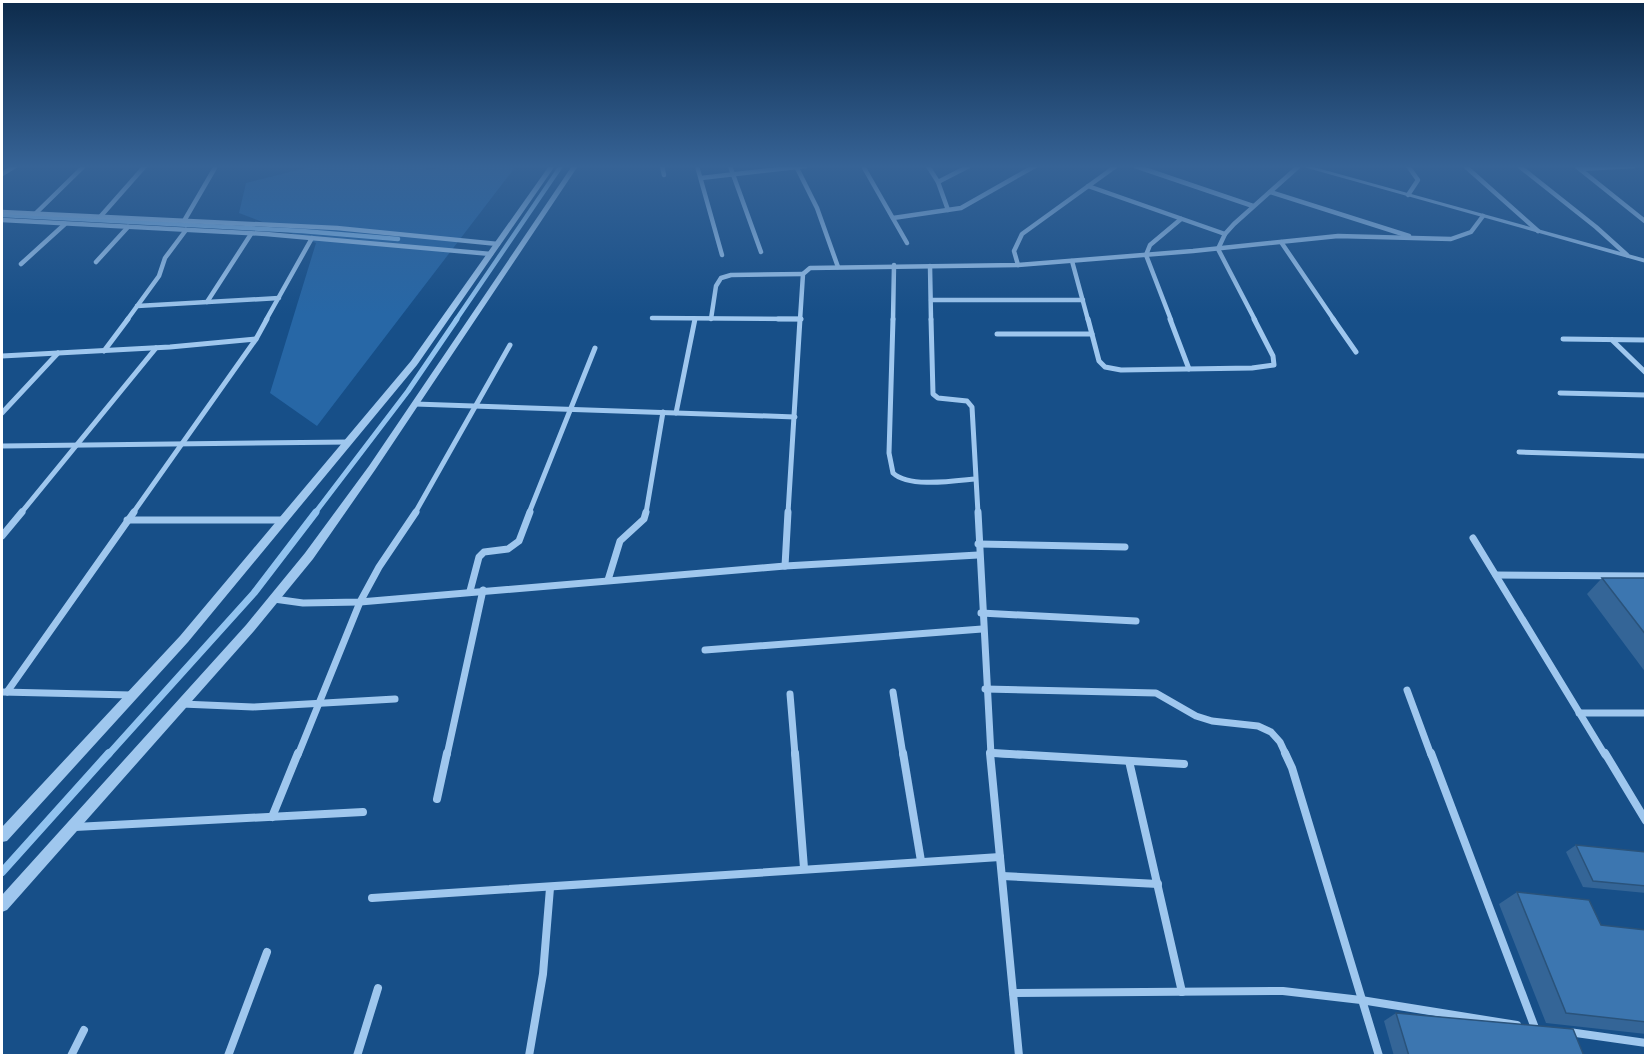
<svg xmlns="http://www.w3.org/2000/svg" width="1647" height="1057" viewBox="0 0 1647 1057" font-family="'Source Sans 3',sans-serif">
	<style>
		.green { fill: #2767a6 }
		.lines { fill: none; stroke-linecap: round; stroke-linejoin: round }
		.stream-far3 { stroke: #91c3f0; stroke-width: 4.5 }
		.stream-far2 { stroke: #91c3f0; stroke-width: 5 }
		.stream-far1 { stroke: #91c3f0; stroke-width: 7 }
		.stream { stroke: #91c3f0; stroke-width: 8 }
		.minor-far3 { stroke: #9fc7ee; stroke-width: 4.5 }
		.minor-far2 { stroke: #9fc7ee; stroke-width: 5 }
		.minor-far1 { stroke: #9fc7ee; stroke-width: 7 }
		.minor { stroke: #9fc7ee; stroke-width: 8 }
		.tertiary { fill: #9fc7ee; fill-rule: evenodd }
		.wall { fill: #346597 }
		.building { fill: #3c76b0; stroke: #2a537b; stroke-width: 1.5 }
	</style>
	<rect width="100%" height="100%" fill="#174f88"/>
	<!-- green -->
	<polygon class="green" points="314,166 425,166 426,170 454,166 516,166 317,426 270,393 316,243 239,213 246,183"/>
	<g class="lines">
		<!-- stream-far3 -->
		<g class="stream-far3">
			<polyline points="2,215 302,231 398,239"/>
			<polyline points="456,320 561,166"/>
		</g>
		<!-- stream-far2 -->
		<polyline class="stream-far2" points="315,513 408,391 457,319"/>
		<!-- stream-far1 -->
		<polyline class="stream-far1" points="108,755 254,593 316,512"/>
		<!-- stream -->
		<polyline class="stream" points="2,872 109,753"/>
		<!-- minor-far3 -->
		<g class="minor-far3">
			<polyline points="662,166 664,175"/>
			<polyline points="697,166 722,255"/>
			<polyline points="730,166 761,252"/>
			<polyline points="796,166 817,208 838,267"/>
			<polyline points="863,166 907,243"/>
			<polyline points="928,166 938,182 948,210"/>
			<polyline points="1135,166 1253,206"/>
			<polyline points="1408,166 1418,180 1408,195"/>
			<polyline points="1465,166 1538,231"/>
			<polyline points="1519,166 1596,227 1627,255"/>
			<polyline points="1576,166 1646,222"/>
			<polyline points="1580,169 1634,166"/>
			<polyline points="2,174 15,166"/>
			<polyline points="701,178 806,166"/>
			<polyline points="938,182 969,166"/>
			<polyline points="1088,186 1225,234"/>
			<polyline points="1270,192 1409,236"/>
			<polyline points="2,212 337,228 498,244"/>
			<polyline points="35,214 84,166"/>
			<polyline points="100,217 145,166"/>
			<polyline points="893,218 961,208 1035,166"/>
			<polyline points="2,220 266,234 491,254"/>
			<polyline points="184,221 216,166"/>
			<polyline points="1281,242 1334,320"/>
			<polyline points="1072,261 1088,320"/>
			<polyline points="96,262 128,227"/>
			<polyline points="21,264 65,224"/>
			<polyline points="1018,265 1014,251 1022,234 1116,166"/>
			<polyline points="930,266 931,320"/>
			<polyline points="931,300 1083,300"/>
			<polyline points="207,302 251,234"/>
			<polyline points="137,306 279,298"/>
			<polyline points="652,318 801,319"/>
			<polyline points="711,319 716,286 721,278 731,275 803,274"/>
			<polyline points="127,320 159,276 165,258 186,230"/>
			<polyline points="266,320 312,238"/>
			<polyline points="800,320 803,274 810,268 1018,265 1193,251 1338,236 1451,239 1471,232 1483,216"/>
			<polyline points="893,320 894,265"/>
			<polyline points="1171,320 1146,255 1150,245 1181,219"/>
			<polyline points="1255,320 1218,249 1225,234 1234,224 1299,166"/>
		</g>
		<!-- minor-far2 -->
		<g class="minor-far2">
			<polyline points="778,319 801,319"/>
			<path d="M893 319 889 453 893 473C909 488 954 481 975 479"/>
			<polyline points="931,319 933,394 938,398 967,401 972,407 978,513"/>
			<polyline points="1088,319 1099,361 1105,367 1121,370 1252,368 1274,365 1273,356 1254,319"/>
			<polyline points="1170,319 1189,369"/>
			<polyline points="1333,319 1356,352"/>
			<polyline points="997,334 1092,334"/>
			<polyline points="1563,339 1646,340"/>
			<polyline points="1612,340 1646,373"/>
			<polyline points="104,351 128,319"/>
			<polyline points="2,356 170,347 256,339"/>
			<polyline points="1560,393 1646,395"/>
			<polyline points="415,404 795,417"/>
			<polyline points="2,413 58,353"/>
			<polyline points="676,413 695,319"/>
			<polyline points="2,446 349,442"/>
			<polyline points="1519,452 1646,456"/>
			<polyline points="21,513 156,348"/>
			<polyline points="133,513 256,339 267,319"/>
			<polyline points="415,513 510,345"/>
			<polyline points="529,513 595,348"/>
			<polyline points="646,513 663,412"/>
			<polyline points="788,513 800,319"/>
		</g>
		<!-- minor-far1 -->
		<g class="minor-far1">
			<polyline points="978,512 991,755"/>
			<polyline points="127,520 283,520"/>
			<polyline points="2,536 22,512"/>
			<polyline points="1473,538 1605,755"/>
			<polyline points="978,544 1125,547"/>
			<polyline points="785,566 788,512"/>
			<polyline points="1496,575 1646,576"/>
			<polyline points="608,580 620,541 644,519 646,512"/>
			<polyline points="470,591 479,557 484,552 508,549 519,541 530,512"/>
			<polyline points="274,599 303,603 360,602 785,566 978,555"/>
			<polyline points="981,613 1136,621"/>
			<polyline points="705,650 982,629"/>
			<polyline points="985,689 1156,693 1196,716 1212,721 1258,726 1271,732 1280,742 1286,755"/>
			<polyline points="1407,690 1431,755"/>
			<polyline points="2,692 131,695"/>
			<polyline points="7,692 134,512"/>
			<polyline points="893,692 903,755"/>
			<polyline points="790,694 795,755"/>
			<polyline points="182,704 253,707 395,699"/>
			<polyline points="1579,713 1646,713"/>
			<polyline points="990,753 1020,755"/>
			<polyline points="298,755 360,602 379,567 416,512"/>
			<polyline points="447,755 483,590"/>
		</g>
		<!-- minor -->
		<g class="minor">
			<polyline points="795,753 804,868"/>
			<polyline points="903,753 921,861"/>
			<polyline points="990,753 1019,1056"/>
			<polyline points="993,753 1184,764"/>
			<polyline points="1285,753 1292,768 1379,1056"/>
			<polyline points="1431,753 1535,1028"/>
			<polyline points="1605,753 1646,821"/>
			<polyline points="1129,761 1182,992"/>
			<polyline points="437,799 447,753"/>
			<polyline points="272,817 298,753"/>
			<polyline points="75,827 363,812"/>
			<polyline points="1002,876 1158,884"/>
			<polyline points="372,898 1000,857"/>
			<polyline points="1013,993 1283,991 1361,1000 1517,1025"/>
			<polyline points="1569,1032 1646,1043"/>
			<polyline points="71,1056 84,1030"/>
			<polyline points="228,1056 267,952"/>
			<polyline points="357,1056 378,988"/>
			<polyline points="529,1056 543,974 550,888"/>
		</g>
		<!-- tertiary -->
		<g class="tertiary">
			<polygon points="549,166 555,166 417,365 188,642 7,841 2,842 2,827 180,636 411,361"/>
			<polygon points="572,166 578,166 375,470 313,559 254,631 7,910 2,912 2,895 246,625 305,553 369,466"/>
			<polygon points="1300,166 1310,166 1646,259 1646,263"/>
		</g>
	</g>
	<!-- wall -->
	<g class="wall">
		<polygon points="1602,578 1646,578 1646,673 1587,594"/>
		<polygon points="1576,845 1646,852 1646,893 1583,887 1566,852"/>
		<polygon points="1517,892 1601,925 1646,930 1646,1034 1546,1023 1499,904"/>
		<polygon points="1396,1013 1584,1056 1394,1056 1384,1021"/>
	</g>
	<!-- building -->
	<g class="building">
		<polygon points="1602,578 1646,578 1646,635"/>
		<polygon points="1576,845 1646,852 1646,886 1593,881"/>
		<polygon points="1517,892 1589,900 1601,925 1646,930 1646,1022 1566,1013"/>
		<polygon points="1396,1013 1573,1029 1584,1056 1409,1056"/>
	</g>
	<!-- sky -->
	<linearGradient id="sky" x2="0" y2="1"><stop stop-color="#0d2b4b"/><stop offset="0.53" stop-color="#366396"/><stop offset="1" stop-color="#366396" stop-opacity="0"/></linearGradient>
	<rect width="1647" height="314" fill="url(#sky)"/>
	<!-- border -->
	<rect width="1647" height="1057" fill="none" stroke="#ffffff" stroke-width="6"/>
</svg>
